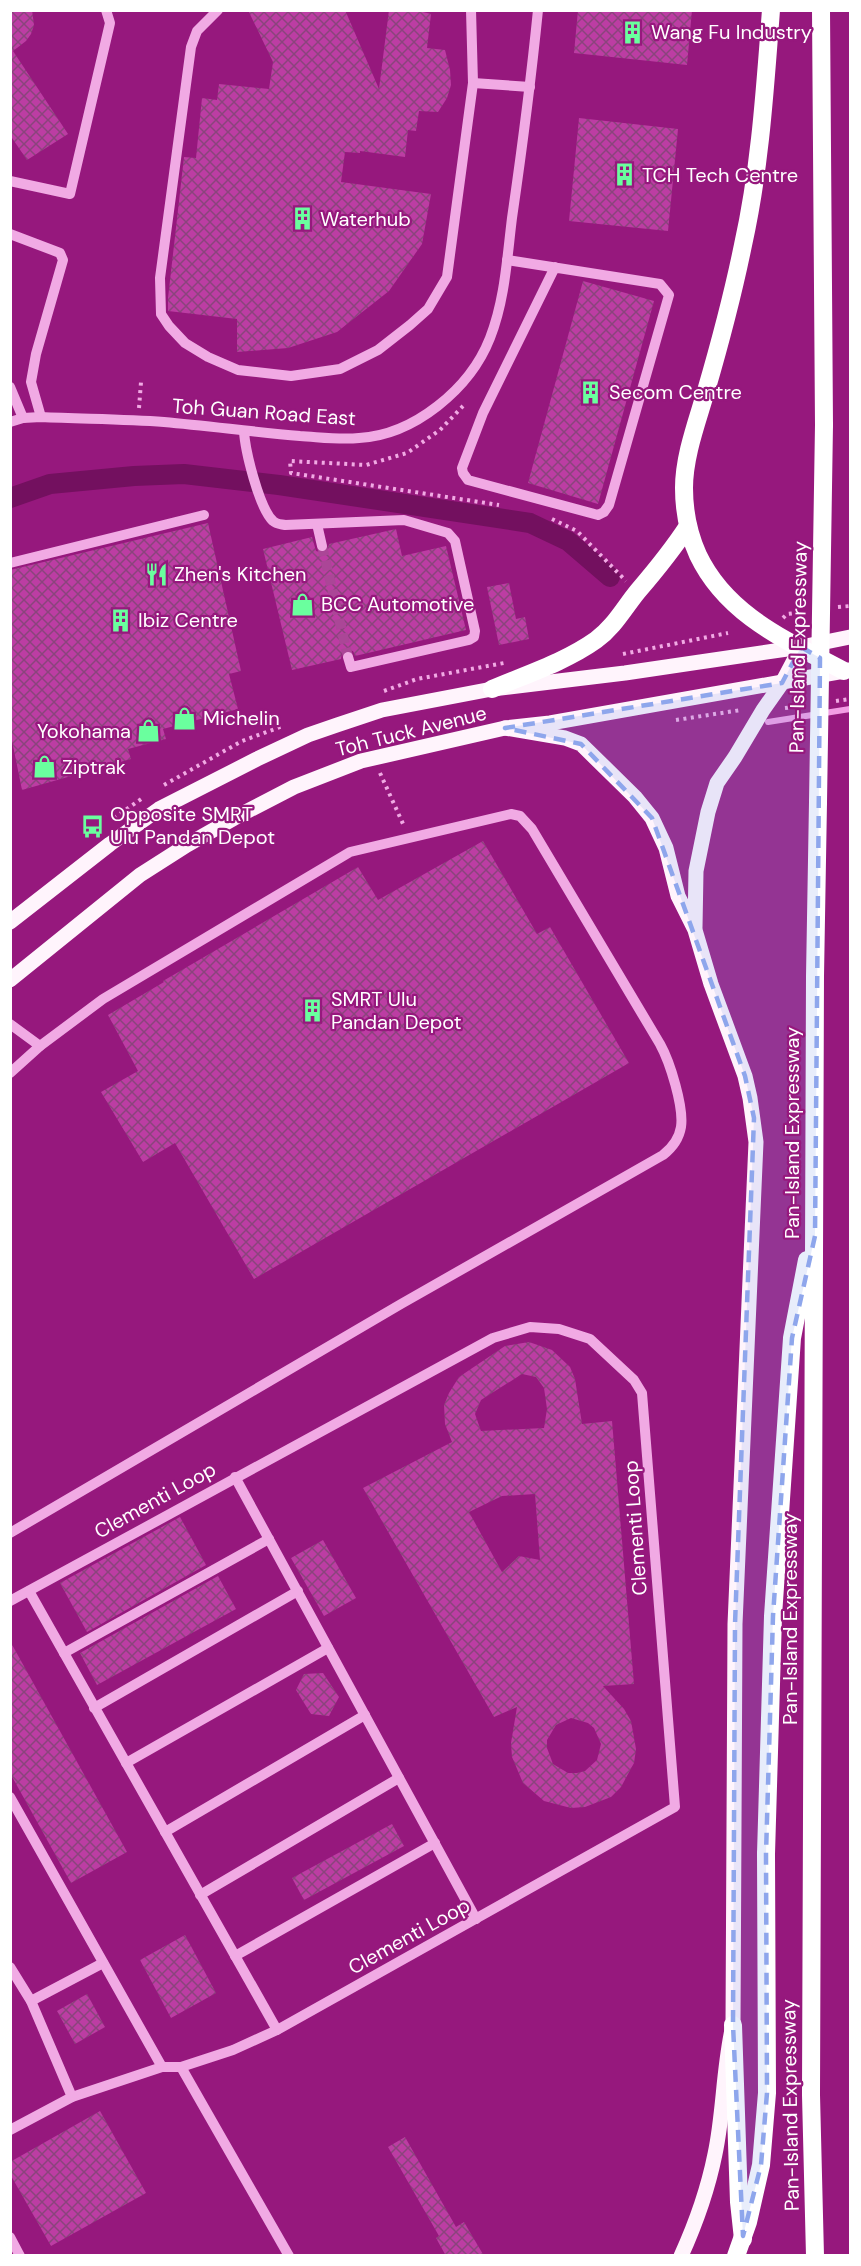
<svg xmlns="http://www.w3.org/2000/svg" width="861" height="2266" viewBox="0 0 861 2266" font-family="'DM Sans',sans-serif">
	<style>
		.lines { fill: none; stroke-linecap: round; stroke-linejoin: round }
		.stream { stroke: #f39de4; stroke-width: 6 }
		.canal { stroke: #73105f; stroke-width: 20 }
		.building { fill: url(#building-cross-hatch); fill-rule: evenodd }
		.minor-tunnel { stroke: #ab4697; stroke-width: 10; stroke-dasharray: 10 5; stroke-linecap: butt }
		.path { stroke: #f1aae4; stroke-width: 4; stroke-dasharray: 3 4.5; stroke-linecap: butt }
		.minor { stroke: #f1aae4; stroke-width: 10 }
		.major { stroke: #fff4fc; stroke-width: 15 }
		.highway { stroke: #fff; stroke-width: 18 }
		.highway-bridge { stroke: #fff; stroke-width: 18 }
		.marked { fill: #8ea6ec; fill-opacity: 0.2; stroke: #8ea6ec; stroke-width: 4.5; stroke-dasharray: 12 8; stroke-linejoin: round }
		.labels { text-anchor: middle; stroke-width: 4.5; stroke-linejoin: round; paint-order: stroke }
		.poi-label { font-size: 20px; fill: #fff; stroke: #96187d; text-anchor: start }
		.street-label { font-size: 20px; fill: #fff; stroke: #96187d }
	</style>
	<defs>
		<pattern id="building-cross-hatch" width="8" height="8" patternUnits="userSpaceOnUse" patternTransform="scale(1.5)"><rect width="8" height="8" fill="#bc3da3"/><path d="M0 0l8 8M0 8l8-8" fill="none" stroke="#8a447c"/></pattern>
	</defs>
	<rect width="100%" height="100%" fill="#96187d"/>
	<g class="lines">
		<!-- stream -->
		<polyline class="stream" points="768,722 850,709"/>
		<!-- canal -->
		<polyline class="canal" points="10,498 50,484 134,476 184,474 279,485 530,523 568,541 610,577"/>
	</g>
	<!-- building -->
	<g class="building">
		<polygon points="10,10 32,10 34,25 31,34 26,41 13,51 68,134 27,160 10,135"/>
		<polygon points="248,10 345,10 379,89 389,10 423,10 423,12 431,14 427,48 445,50 450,70 451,85 447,98 438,112 419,111 416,131 408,130 405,157 360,151 360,153 345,152 341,182 431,194 422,244 389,291 337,332 288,348 237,352 237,319 168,311 168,298 184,157 196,158 202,98 217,100 219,84 269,89 273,62"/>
		<polygon points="578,10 692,10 687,65 574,53"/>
		<polygon points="579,118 678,129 668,231 569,221"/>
		<polygon points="583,281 654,301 598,504 528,483"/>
		<polygon points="208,523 241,671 229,674 238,709 163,729 166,739 128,749 131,759 22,790 10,731 10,570"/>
		<polygon points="396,529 402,556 446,546 466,630 355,656 353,651 346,650 342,652 341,659 292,670 263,549 312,537 316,551 323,553 327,551 329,544"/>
		<polygon points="509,583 516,619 525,617 529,639 499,645 487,587"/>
		<polygon points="483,841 537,934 550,927 629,1063 254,1279 175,1143 143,1162 101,1092 138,1071 108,1015 164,982 163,981 358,867 378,900"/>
		<path d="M529 1342 552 1350 570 1367 575 1379 582 1424 612 1421 634 1684 603 1686 624 1709 631 1721 636 1749 634 1763 621 1787 611 1797 585 1807 571 1808 544 1801 523 1783 512 1757 511 1743 517 1707 494 1717 363 1488 452 1442 445 1424 444 1405 449 1393 459 1377 505 1346ZM522 1374 536 1377 544 1388 547 1409 544 1428 481 1431 475 1414 481 1400ZM535 1494 540 1560 519 1556 502 1572 469 1512 502 1496ZM571 1718 588 1723 594 1728 601 1744 597 1760 585 1771 577 1773H568L553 1764 547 1748V1740L556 1725Z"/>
		<polygon points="180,1517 206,1565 87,1632 60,1583"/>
		<polygon points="323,1540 356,1598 324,1616 291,1558"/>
		<polygon points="218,1576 236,1609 97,1685 80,1653"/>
		<polygon points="10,1641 127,1852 71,1883 10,1773"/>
		<polygon points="323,1673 339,1697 329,1716 311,1714 296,1690 304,1674"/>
		<polygon points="392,1824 404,1846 304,1900 292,1878"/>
		<polygon points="185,1935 216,1993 171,2018 140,1960"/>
		<polygon points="87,1994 105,2027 75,2044 57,2011"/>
		<polygon points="100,2111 146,2193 51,2246 10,2174 10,2162"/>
		<polygon points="405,2137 456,2227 464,2222 484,2256 446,2256 436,2238 439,2236 388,2147"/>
	</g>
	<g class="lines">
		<!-- minor-tunnel -->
		<polyline class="minor-tunnel" points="322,546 348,657"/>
		<!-- path -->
		<g class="path">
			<polyline points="463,406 440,430 407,453 366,465 290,461 291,473 499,505"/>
			<polyline points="139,408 141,382"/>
			<polyline points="552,519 577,531 626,581"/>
			<polyline points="838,607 850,606"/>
			<polyline points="783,618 787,614 803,612"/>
			<polyline points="623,654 728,633"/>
			<polyline points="384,691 417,679 504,663"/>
			<polyline points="836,701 850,699"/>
			<polyline points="785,708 802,706"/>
			<polyline points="676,720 741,710"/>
			<polyline points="380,773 404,826"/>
			<polyline points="164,785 242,741 283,726"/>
			<polyline points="114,818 144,797"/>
		</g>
		<!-- minor -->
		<g class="minor">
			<polyline points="218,10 197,31 191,47 160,278 161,314 169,326 185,343 208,357 238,370 291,376 340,369 378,350 410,325 428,309 447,277 473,83 471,10"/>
			<polyline points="473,83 530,87"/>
			<polyline points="10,181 70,194 110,23 106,10"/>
			<polyline points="10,234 60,253 63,260 36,354 31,382 41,417"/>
			<polyline points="507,260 660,284 669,295 609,505 604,512 598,515 468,480 463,473 462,468 483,413 555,267"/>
			<polyline points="10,387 23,418"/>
			<path d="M10 422 23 418 41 417C82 419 123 419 164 422 209 426 254 432 300 436 319 437 339 440 359 438 414 435 470 389 490 338 505 300 507 258 512 218 522 149 531 80 538 10"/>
			<path d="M244 431C245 450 259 508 273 521 276 524 280 524 285 525L404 520 448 533 455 541 475 631 474 637 469 640 351 667 348 657"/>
			<polyline points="317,524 322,546"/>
			<polyline points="10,563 204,515"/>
			<polyline points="10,1024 40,1046"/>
			<path d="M10 1073 40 1046 103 999 350 852 511 814 520 816 532 829 660 1044C670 1062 684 1107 681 1127 679 1139 672 1148 663 1155L401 1304 10 1533"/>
			<polyline points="235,1477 476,1919"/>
			<polyline points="29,1591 277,2030"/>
			<polyline points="10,1601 493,1338 530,1327 559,1329 590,1339 634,1380 642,1393 675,1807 277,2030 233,2050 181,2067 162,2067 72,2097 10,2130"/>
			<polyline points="64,1653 269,1539"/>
			<polyline points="94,1708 298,1591"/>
			<polyline points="126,1763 328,1648"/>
			<polyline points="10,1797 162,2067"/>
			<polyline points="165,1832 365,1715"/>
			<polyline points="200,1895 399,1778"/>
			<polyline points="235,1956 435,1843"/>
			<polyline points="10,1967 31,2001 72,2097"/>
			<polyline points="31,2001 103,1963"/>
			<polyline points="181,2067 289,2256"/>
			<polyline points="10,2237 20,2256"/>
		</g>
		<!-- major -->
		<g class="major">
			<path d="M505 728 565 738 581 744 635 797 652 818 666 848 678 896 695 930 711 984 745 1076 750 1098 756 1142 735 1624 733 2025C723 2068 724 2112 715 2154 708 2189 696 2223 681 2256"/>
			<polyline points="10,922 110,844 159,809 257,759 308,735 337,725 382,710 492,689 625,673 801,647 850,637"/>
			<polyline points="695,927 696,871 708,812 717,783 735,757 763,710 782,683 801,647"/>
			<polyline points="10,980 140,875 187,845 238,816 294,787 361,761 505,728 550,723 850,670"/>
		</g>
		<!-- highway -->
		<g class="highway">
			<path d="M771 10C765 89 760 169 743 245 733 294 720 343 706 391 697 422 684 456 684 488 684 510 689 535 698 555 727 616 788 641 844 671"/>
			<polyline points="821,10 824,425"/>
			<path d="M492 689C527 674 565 662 596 640 614 627 624 608 638 591 656 570 673 549 688 526"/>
			<polyline points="766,1854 773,1616 792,1338 807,1260"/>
			<polyline points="733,2025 739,2202 743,2239"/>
			<polyline points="815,2256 811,2095 815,976 818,802"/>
		</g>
		<!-- highway-bridge -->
		<g class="highway-bridge">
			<polyline points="818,802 824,425"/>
			<polyline points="736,2256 748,2222 761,2165 767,2093 766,1854"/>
		</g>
	</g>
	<!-- marked area -->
	<path class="marked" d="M801 647 820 658 815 1236 792 1338 773 1616 766 1854 767 2093 761 2165 743 2236 733 2025 735 1624 754 1118 745 1076 652 818 581 744 505 728 782 683Z"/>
	<!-- icons -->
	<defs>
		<symbol id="building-bare" viewBox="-9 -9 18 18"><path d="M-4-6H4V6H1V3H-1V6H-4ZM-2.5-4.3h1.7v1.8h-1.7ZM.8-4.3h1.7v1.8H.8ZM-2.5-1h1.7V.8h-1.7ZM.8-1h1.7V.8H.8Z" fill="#6aff9e" stroke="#96187d" stroke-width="2.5" paint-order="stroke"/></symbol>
		<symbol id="restaurant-bare" viewBox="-9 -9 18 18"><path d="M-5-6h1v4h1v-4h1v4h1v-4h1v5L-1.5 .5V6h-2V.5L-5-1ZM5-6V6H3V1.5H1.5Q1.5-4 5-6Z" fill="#6aff9e" stroke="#96187d" stroke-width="2.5" paint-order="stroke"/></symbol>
		<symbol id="shop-bare" viewBox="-9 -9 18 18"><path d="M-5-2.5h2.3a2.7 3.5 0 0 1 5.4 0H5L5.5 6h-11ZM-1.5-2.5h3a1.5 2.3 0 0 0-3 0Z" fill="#6aff9e" stroke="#96187d" stroke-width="2.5" paint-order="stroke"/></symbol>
		<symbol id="bus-bare" viewBox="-9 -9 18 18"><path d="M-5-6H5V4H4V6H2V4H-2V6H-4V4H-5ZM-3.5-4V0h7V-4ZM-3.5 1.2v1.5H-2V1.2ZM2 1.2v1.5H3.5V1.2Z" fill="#6aff9e" stroke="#96187d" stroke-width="2.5" paint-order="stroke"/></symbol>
	</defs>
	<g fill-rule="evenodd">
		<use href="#building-bare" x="616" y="16" width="33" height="33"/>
		<use href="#building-bare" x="608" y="158" width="33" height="33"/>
		<use href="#building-bare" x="286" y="202" width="33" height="33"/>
		<use href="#building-bare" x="574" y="376" width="33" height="33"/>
		<use href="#restaurant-bare" x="140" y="558" width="33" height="33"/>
		<use href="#shop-bare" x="286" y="588" width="33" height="33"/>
		<use href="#building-bare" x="104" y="604" width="33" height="33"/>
		<use href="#shop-bare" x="168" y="702" width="33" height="33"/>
		<use href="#shop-bare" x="132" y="714" width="33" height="33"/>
		<use href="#shop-bare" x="28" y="750" width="33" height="33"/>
		<use href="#bus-bare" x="76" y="810" width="33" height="33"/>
		<use href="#building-bare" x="296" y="994" width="33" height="33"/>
	</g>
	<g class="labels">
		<!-- poi labels -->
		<g class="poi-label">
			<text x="651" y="39">Wang Fu Industry</text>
			<text x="642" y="182">TCH Tech Centre</text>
			<text x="320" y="226">Waterhub</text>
			<text x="609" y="399">Secom Centre</text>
			<text x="174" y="581">Zhen's Kitchen</text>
			<text x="321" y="611">BCC Automotive</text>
			<text x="138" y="627">Ibiz Centre</text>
			<text x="203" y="725">Michelin</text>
			<text x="131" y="738" text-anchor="end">Yokohama</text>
			<text x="62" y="774">Ziptrak</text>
			<text x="110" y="821">Opposite SMRT<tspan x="110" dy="23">Ulu Pandan Depot</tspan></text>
			<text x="331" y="1006">SMRT Ulu<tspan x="331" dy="23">Pandan Depot</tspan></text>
		</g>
		<!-- street labels -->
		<g class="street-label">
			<text transform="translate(264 412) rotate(4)" y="7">Toh Guan Road East</text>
			<text transform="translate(798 647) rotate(-89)" y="7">Pan-Island Expressway</text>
			<text transform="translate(411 731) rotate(-14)" y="7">Toh Tuck Avenue</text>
			<text transform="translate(792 1133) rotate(-90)" y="7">Pan-Island Expressway</text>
			<text transform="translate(155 1500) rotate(-29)" y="7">Clementi Loop</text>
			<text transform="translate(635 1528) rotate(-94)" y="7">Clementi Loop</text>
			<text transform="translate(790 1619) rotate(-90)" y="7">Pan-Island Expressway</text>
			<text transform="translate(409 1936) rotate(-29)" y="7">Clementi Loop</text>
			<text transform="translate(790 2105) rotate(-91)" y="7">Pan-Island Expressway</text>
		</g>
	</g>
	<!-- border -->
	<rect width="861" height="2266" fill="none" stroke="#ffffff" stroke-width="24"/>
</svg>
